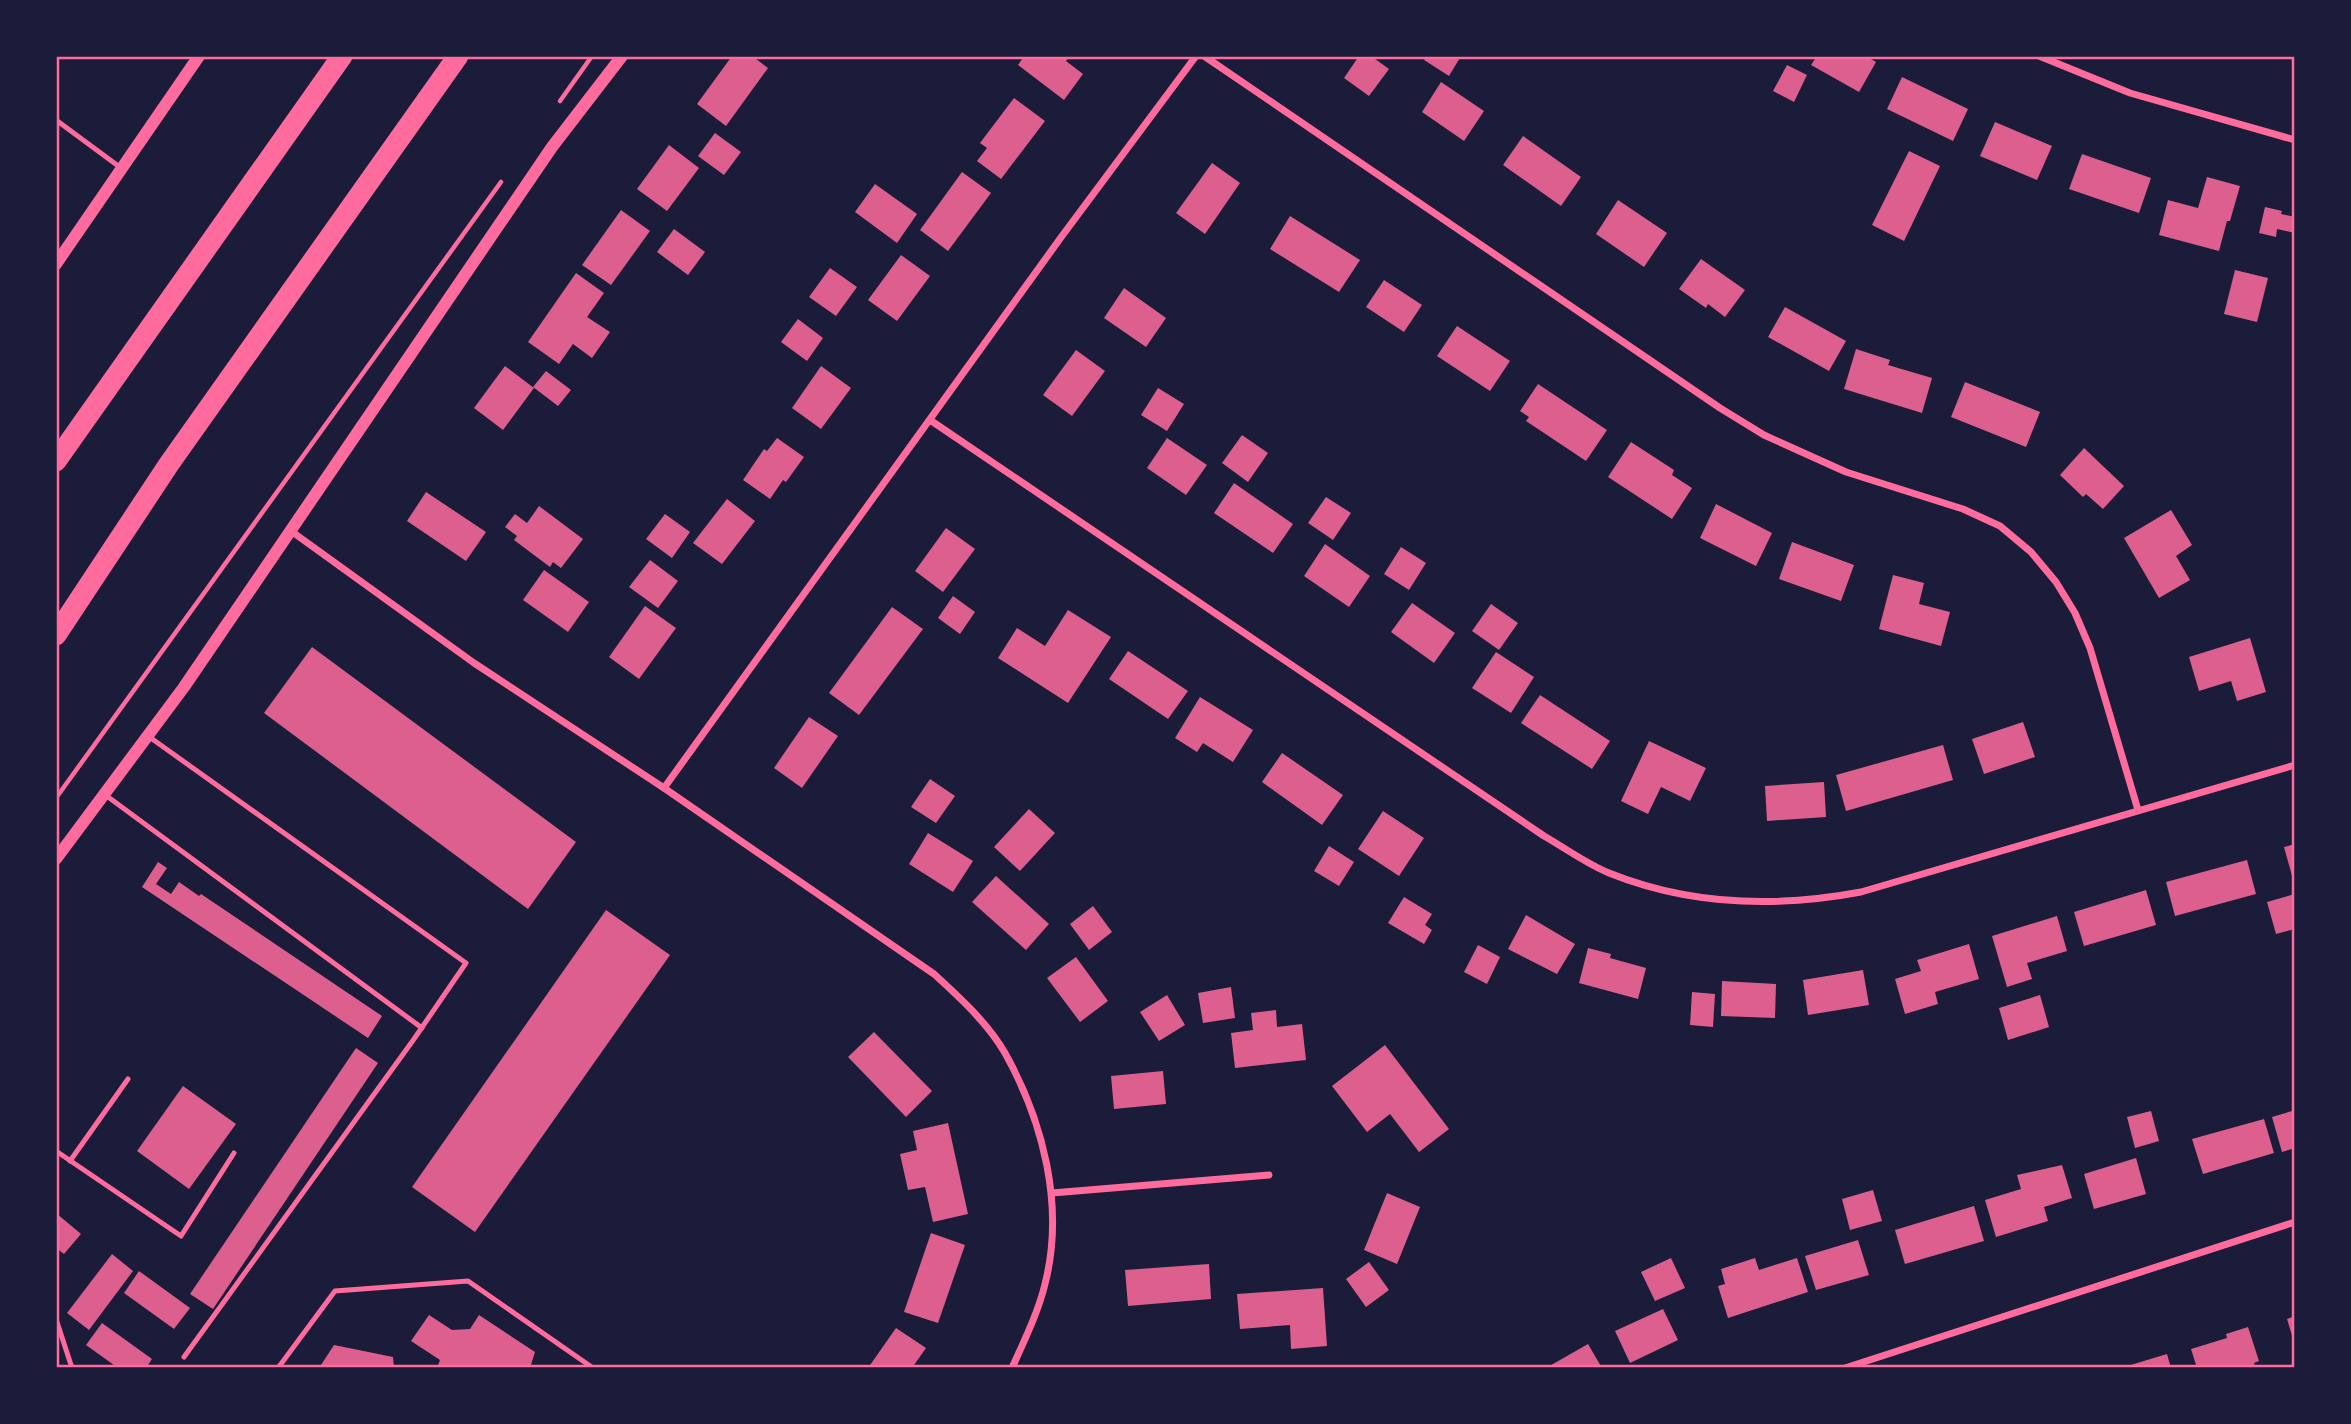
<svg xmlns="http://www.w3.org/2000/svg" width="2351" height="1424" viewBox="0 0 2351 1424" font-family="'Roboto Serif',serif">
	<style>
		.building { fill: #dd5f8e }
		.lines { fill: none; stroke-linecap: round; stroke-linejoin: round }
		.path { stroke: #ff6b9d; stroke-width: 4.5 }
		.service { stroke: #ff6b9d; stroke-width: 5 }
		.minor { stroke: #ff6b9d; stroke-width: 7 }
		.tertiary { stroke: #ff6b9d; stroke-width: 12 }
		.motorway { stroke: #ff6b9d; stroke-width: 21 }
		.neatline { fill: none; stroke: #ff6b9d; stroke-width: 2.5 }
	</style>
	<rect width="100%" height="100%" fill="#1b1b3a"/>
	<!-- building -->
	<g class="building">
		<polygon points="732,56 752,56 768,68 726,126 697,104"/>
		<polygon points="1024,56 1070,56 1066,61 1083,74 1064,100 1018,65"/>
		<polygon points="1359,56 1371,56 1389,69 1369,96 1344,78"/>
		<polygon points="1427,56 1461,56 1449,76 1424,60"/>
		<polygon points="1817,56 1866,56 1876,62 1859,92 1811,65"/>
		<polygon points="1787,65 1807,75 1794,102 1773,91"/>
		<polygon points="1902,77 1968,109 1953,141 1887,109"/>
		<polygon points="1441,82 1484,111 1464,141 1422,112"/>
		<polygon points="1014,98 1045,121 1001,179 977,161 987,148 980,143"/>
		<polygon points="1995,122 2052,146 2037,180 1980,156"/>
		<polygon points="715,133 741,152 724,175 698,156"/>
		<polygon points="1523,136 1581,177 1561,206 1503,165"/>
		<polygon points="669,145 699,168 667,211 637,189"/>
		<polygon points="1909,151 1940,166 1904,241 1872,225"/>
		<polygon points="2082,154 2151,178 2139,213 2069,189"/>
		<polygon points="1212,163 1240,183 1205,234 1176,213"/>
		<polygon points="962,172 991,193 948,251 920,230"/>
		<polygon points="2207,177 2240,186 2230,221 2227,221 2219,251 2159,235 2168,200 2198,208"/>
		<polygon points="875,184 917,214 897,243 855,212"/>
		<polygon points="1618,200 1667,233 1644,267 1596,234"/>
		<polygon points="2265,207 2282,211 2281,214 2295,217 2295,233 2277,229 2276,237 2259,233"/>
		<polygon points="621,210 650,231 611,285 582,265"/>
		<polygon points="1290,216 1360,260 1339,292 1270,249"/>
		<polygon points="674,229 705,252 688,275 657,252"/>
		<polygon points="901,255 930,276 897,321 868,300"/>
		<polygon points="1701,259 1745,290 1725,317 1708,304 1706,308 1679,289"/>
		<polygon points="830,268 857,287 836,316 809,297"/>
		<polygon points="2235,270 2268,278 2257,322 2224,314"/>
		<polygon points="576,273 604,293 587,317 610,332 592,358 573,344 559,364 528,342"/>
		<polygon points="1384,280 1422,305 1404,332 1366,307"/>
		<polygon points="1124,288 1166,318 1146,347 1104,318"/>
		<polygon points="1785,307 1846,341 1829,371 1768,337"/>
		<polygon points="798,319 823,338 807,361 781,342"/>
		<polygon points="1457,326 1510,361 1490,391 1437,356"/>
		<polygon points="1856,349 1890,360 1888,365 1932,378 1922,413 1844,389"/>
		<polygon points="1076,350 1105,371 1072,416 1043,395"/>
		<polygon points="505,366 534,388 503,430 474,408"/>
		<polygon points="821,366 851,388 821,429 792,408"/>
		<polygon points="546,371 571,390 558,406 533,387"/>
		<polygon points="1965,382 2040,412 2026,447 1951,417"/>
		<polygon points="1538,384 1607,430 1586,461 1526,421 1529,417 1520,411"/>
		<polygon points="1158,388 1184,404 1167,431 1141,415"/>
		<polygon points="1242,435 1268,453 1248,482 1222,463"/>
		<polygon points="777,438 804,457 786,482 783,480 770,499 743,480 764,449 767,451"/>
		<polygon points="1167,438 1207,465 1186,495 1147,468"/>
		<polygon points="1631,442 1674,470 1672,475 1692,488 1672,519 1608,477"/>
		<polygon points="2084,448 2124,486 2103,509 2086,494 2083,497 2060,475"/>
		<polygon points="1234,483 1293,524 1273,553 1214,513"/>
		<polygon points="426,492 486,532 466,561 407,521"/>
		<polygon points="1326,497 1351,513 1333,540 1308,523"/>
		<polygon points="727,499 755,521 722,564 693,543"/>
		<polygon points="1716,504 1772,533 1756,566 1700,538"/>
		<polygon points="539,506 583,539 561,568 553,562 550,567 514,540 517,536 505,527 515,514 527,523"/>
		<polygon points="2171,510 2192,545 2176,556 2190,580 2159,598 2124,538"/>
		<polygon points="665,514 690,532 672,558 646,539"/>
		<polygon points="946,528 975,549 943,592 915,571"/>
		<polygon points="1792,542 1854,565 1841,601 1779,579"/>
		<polygon points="1325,544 1370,576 1349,607 1304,576"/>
		<polygon points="1401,547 1426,563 1409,590 1384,574"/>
		<polygon points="650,560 678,581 658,608 629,587"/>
		<polygon points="544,570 589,602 568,632 523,600"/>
		<polygon points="1893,575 1924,583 1919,604 1950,612 1941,646 1879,629"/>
		<polygon points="953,596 975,612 960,634 938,618"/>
		<polygon points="1412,603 1455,633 1434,663 1391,632"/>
		<polygon points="1491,604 1518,623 1499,650 1472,631"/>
		<polygon points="645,606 676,628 639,679 609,657"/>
		<polygon points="892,607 923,629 859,715 829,693"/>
		<polygon points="1068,610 1111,637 1068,703 998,658 1017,628 1045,646"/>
		<polygon points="2250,638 2266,692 2237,701 2231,681 2199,691 2189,657"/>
		<polygon points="312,647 576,842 528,909 264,713"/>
		<polygon points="1128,651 1188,691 1168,719 1109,679"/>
		<polygon points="1496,652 1534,677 1511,713 1472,688"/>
		<polygon points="1540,695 1610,741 1592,769 1521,723"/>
		<polygon points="1200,697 1253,730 1233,762 1203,743 1197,752 1175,738"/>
		<polygon points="809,717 838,736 802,788 774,768"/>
		<polygon points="2023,722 2035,757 1984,774 1972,739"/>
		<polygon points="1649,741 1706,768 1690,801 1661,787 1648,814 1621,801"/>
		<polygon points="1943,745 1953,780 1846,811 1836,775"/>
		<polygon points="1282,753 1343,795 1322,825 1262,782"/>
		<polygon points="930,779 955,796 936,823 911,807"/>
		<polygon points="1824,782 1826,817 1767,821 1765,786"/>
		<polygon points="1029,809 1055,833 1020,871 994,847"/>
		<polygon points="1383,811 1424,838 1399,876 1358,849"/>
		<polygon points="928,833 973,861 953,892 909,864"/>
		<polygon points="2295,844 2295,883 2294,883 2284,847"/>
		<polygon points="1329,846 1354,862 1339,886 1314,871"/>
		<polygon points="2247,860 2256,894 2175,916 2166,882"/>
		<polygon points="158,862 167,868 156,884 171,894 179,882 199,896 201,894 382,1016 368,1038 142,887"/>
		<polygon points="996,876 1049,924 1026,950 972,902"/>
		<polygon points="2146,890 2156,925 2084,946 2074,912"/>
		<polygon points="2295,894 2295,929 2276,934 2267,902"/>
		<polygon points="1404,897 1432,914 1425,925 1432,930 1424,944 1388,923"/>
		<polygon points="1093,906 1112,932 1089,950 1070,924"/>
		<polygon points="606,910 670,955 475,1232 412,1187"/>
		<polygon points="1526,915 1575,944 1557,974 1508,949"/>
		<polygon points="2057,916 2067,951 2027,963 2032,979 2007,987 1992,936"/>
		<polygon points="1969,944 1979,979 1935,992 1938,1004 1905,1014 1895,979 1921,971 1917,960"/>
		<polygon points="1478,945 1500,957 1487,984 1464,972"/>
		<polygon points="1588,948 1611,954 1610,958 1646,968 1638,999 1579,983"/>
		<polygon points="1076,957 1108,1001 1080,1022 1047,978"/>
		<polygon points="1863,970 1869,1005 1808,1015 1803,980"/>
		<polygon points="1722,981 1776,984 1775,1018 1721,1016"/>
		<polygon points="1231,987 1235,1018 1203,1023 1198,993"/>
		<polygon points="1692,992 1715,994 1713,1027 1690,1025"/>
		<polygon points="1167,995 1185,1025 1159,1041 1140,1012"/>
		<polygon points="2040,995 2049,1027 2008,1040 1999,1008"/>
		<polygon points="1276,1010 1277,1027 1302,1024 1306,1060 1235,1068 1231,1033 1253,1030 1251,1013"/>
		<polygon points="874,1032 932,1091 906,1117 848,1057"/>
		<polygon points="1385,1045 1449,1129 1419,1152 1390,1114 1367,1132 1332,1086"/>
		<polygon points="356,1048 378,1063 213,1309 190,1294"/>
		<polygon points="1163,1071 1166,1104 1114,1109 1111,1076"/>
		<polygon points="183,1086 236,1124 189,1189 137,1151"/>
		<polygon points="2295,1110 2295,1148 2282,1152 2272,1117"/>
		<polygon points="2151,1111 2159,1141 2135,1148 2127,1117"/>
		<polygon points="2264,1119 2274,1153 2203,1174 2192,1139"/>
		<polygon points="948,1123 968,1214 933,1222 925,1187 908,1190 900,1154 917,1150 913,1131"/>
		<polygon points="2136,1158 2146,1194 2094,1209 2084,1174"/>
		<polygon points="2062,1165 2072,1198 2044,1207 2048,1221 1996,1237 1985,1200 2021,1189 2017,1175"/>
		<polygon points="1873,1190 1882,1221 1850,1230 1842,1199"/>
		<polygon points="1387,1193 1420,1207 1397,1264 1364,1250"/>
		<polygon points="1974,1206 1984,1241 1905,1264 1895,1230"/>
		<polygon points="56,1213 81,1234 64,1254 56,1248"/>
		<polygon points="931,1233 965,1245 938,1323 904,1312"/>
		<polygon points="1858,1240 1869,1275 1816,1290 1805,1256"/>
		<polygon points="112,1254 133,1271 89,1330 67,1313"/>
		<polygon points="1671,1258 1685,1288 1655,1301 1641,1272"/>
		<polygon points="1755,1258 1759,1270 1797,1258 1808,1292 1728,1318 1718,1286 1725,1284 1721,1269"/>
		<polygon points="1369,1262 1389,1290 1366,1307 1346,1279"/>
		<polygon points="1209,1264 1211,1299 1128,1306 1125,1270"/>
		<polygon points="139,1271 190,1308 174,1329 124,1293"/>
		<polygon points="1323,1288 1327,1346 1291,1349 1290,1325 1240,1329 1237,1294"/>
		<polygon points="1663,1309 1678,1340 1630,1363 1615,1331"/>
		<polygon points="429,1315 452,1330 470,1329 479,1315 535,1352 530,1368 437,1368 440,1360 411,1341"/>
		<polygon points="2295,1316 2295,1341 2294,1342 2287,1319"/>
		<polygon points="102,1323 152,1359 146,1368 118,1368 86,1345"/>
		<polygon points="2248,1327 2259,1361 2254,1363 2255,1368 2197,1368 2191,1349 2227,1338 2226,1334"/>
		<polygon points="896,1328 926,1348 912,1368 868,1368"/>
		<polygon points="1588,1344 1602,1368 1546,1368"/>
		<polygon points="334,1345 393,1357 394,1368 319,1368"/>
		<polygon points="2167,1354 2171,1368 2124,1368 2124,1367"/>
	</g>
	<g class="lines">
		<!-- path -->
		<g class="path">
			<polyline points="560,101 592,56"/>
			<polyline points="56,798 501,182"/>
		</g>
		<!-- service -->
		<g class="service">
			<polyline points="56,120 121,168"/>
			<polyline points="148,736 466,963 414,1039 184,1357"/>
			<polyline points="104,794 422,1028"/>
			<polyline points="56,1151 181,1236 234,1153"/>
			<polyline points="70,1161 128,1079"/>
			<polyline points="56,1319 72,1368"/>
			<polyline points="278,1368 335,1291 468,1281 593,1368"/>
		</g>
		<!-- minor -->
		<g class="minor">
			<polyline points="1204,56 1720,408 1764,435 1846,472 1963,509 2000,526 2031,552 2056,582 2075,613 2090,648 2138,810"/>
			<polyline points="2039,56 2130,93 2295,140"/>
			<path d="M930 420 1544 836C1565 848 1587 864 1609 873 1691 906 1775 908 1861 892L2295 765"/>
			<path d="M291 531 474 663 664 788 934 974C959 997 987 1022 1005 1053 1043 1121 1065 1206 1045 1284 1038 1313 1024 1341 1012 1368"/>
			<polyline points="664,788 1062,236 1196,56"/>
			<polyline points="1052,1193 1269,1175"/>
			<polyline points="1845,1368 2295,1222"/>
		</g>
		<!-- tertiary -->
		<g class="tertiary">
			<polyline points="56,264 199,56"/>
			<polyline points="56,859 184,687 552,147 622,56"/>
		</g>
		<!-- motorway -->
		<g class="motorway">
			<polyline points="56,461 342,56"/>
			<polyline points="56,635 169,464 458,56"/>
		</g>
	</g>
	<!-- border -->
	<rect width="2351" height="1424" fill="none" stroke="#1b1b3a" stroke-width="116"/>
	<rect x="58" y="58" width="2235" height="1308" class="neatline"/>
</svg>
